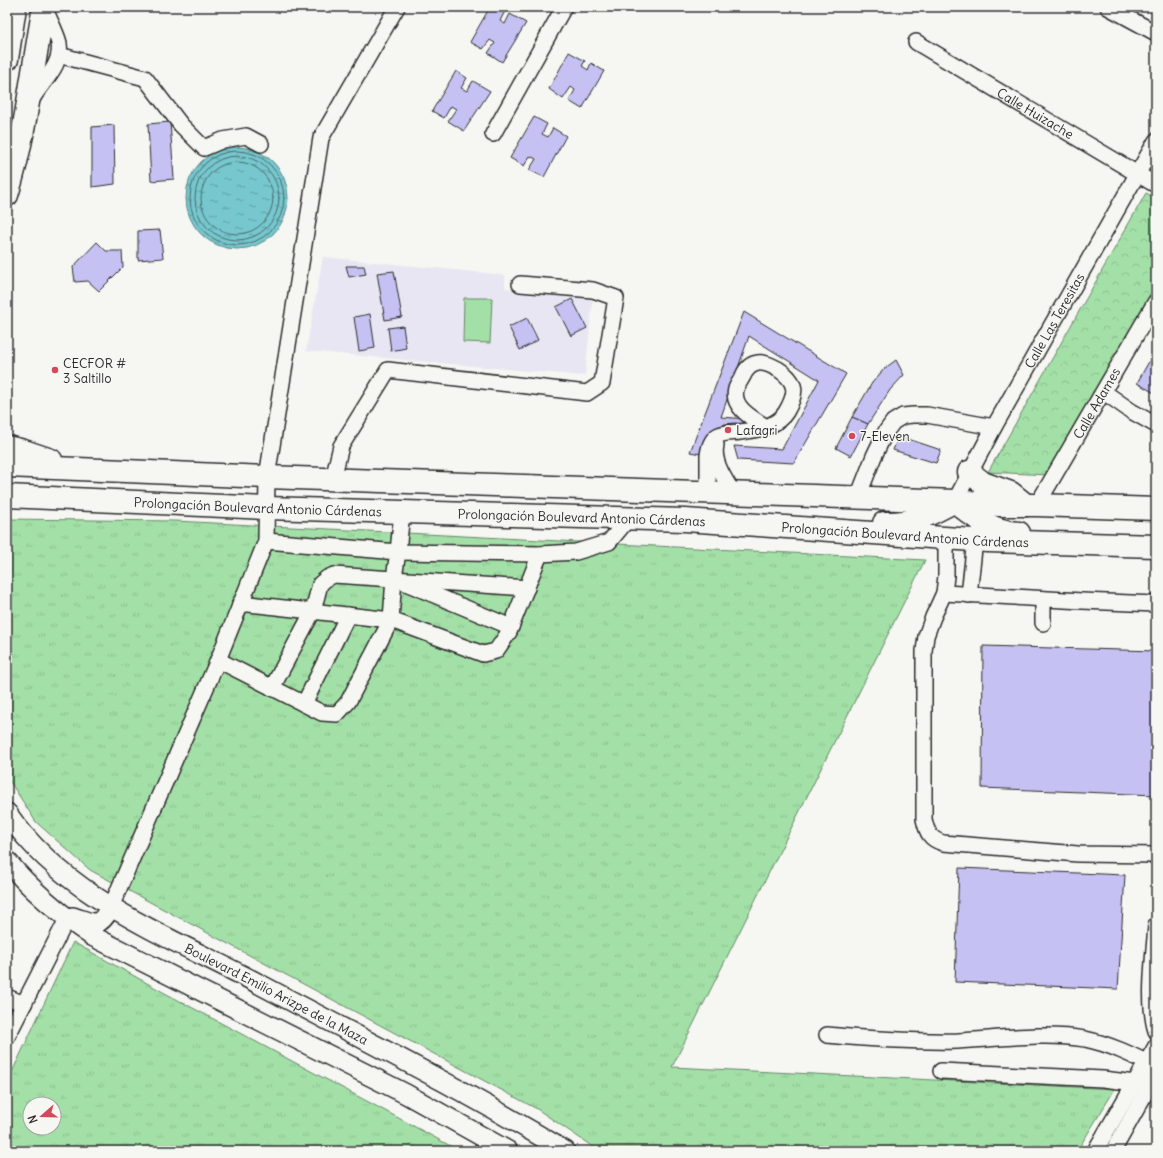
<svg xmlns="http://www.w3.org/2000/svg" width="1163" height="1158" viewBox="0 0 1163 1158" font-family="Delius,sans-serif">
	<style>
		.built { fill: #e8e6f2 }
		.grass { fill: url(#grass-tufts); stroke: #678669; fill-rule: evenodd }
		.park { fill: url(#park-crowns); stroke: #678669 }
		.garden { fill: #a3e0a7; stroke: #678669 }
		.water { fill: url(#water-ripples); stroke: #58898d }
		.lines { fill: none; stroke-linecap: round; stroke-linejoin: round }
		.shore { stroke: #49696c; stroke-width: 1 }
		.building { fill: #c6c1f3; stroke: #2b2b2b }
		.minor-casing { stroke: #2b2b2b; stroke-width: 18 }
		.major-casing { stroke: #2b2b2b; stroke-width: 22 }
		.highway-casing { stroke: #2b2b2b; stroke-width: 25 }
		.minor { stroke: #f6f6f2; stroke-width: 15 }
		.major { stroke: #f6f6f2; stroke-width: 19 }
		.highway { stroke: #f6f6f2; stroke-width: 22 }
		.poi-dot { fill: #d1495b; stroke: #f6f6f2; stroke-width: 1.5 }
		.labels { text-anchor: middle; stroke-width: 3; stroke-linejoin: round; paint-order: stroke }
		.street-label { font-size: 13px; fill: #2b2b2b; stroke: #f6f6f2 }
		.poi-label { font-size: 13px; fill: #2b2b2b; stroke: #f6f6f2; text-anchor: start }
	</style>
	<defs>
		<pattern id="grass-tufts" width="24" height="20" patternUnits="userSpaceOnUse"><rect width="24" height="20" fill="#a3e0a7"/><path d="M3 7l-1-3M5 7V3M7 7l1-3M15 17l-1-3M17 17v-4M19 17l1-3" fill="none" stroke="#8cc090"/></pattern>
		<pattern id="park-crowns" width="20" height="18" patternUnits="userSpaceOnUse"><rect width="20" height="18" fill="#a3e0a7"/><path d="M2 6a3 3 0 1 1 6 0M12 15a3 3 0 1 1 6 0" fill="none" stroke="#8cc090"/></pattern>
		<pattern id="water-ripples" width="26" height="14" patternUnits="userSpaceOnUse"><rect width="26" height="14" fill="#76c7ce"/><path d="M2 4q2-2 4 0t4 0M15 11q2-2 4 0t4 0" fill="none" stroke="#61a2a7"/></pattern>
	</defs>
	<rect width="100%" height="100%" fill="#f6f6f2"/>
	<filter id="ink" filterUnits="userSpaceOnUse"><feTurbulence type="fractalNoise" baseFrequency=".025" numOctaves="2"/><feDisplacementMap in="SourceGraphic" scale="8" xChannelSelector="R" yChannelSelector="G"/><feConvolveMatrix kernelMatrix="1 2 1 2 8 2 1 2 1" color-interpolation-filters="sRGB"/></filter>
	<g filter="url(#ink)">
		<!-- built -->
		<polygon class="built" points="323,257 505,275 505,288 593,296 585,376 306,351"/>
		<!-- grass -->
		<g class="grass">
			<polygon points="7,519 175,521 925,560 672,1067 1115,1089 1077,1151 599,1151 537,1109 90,870 36,822 7,777"/>
			<path d="M73 942 163 992 460 1151H7V1083ZM30 1104H54V1128H30Z"/>
		</g>
		<!-- park -->
		<polygon class="park" points="1146,193 1156,198 1156,287 1049,475 988,472"/>
		<!-- garden -->
		<polygon class="garden" points="464,298 492,298 490,343 463,342"/>
		<!-- water -->
		<circle class="water" cx="237" cy="198" r="51"/>
		<g class="lines">
			<!-- shore -->
			<g class="shore">
				<circle cx="237" cy="198" r="47"/>
				<circle cx="237" cy="198" r="42"/>
				<circle cx="237" cy="198" r="36"/>
			</g>
		</g>
		<!-- building -->
		<g class="building">
			<polygon points="490,7 497,7 505,11 500,21 505,24 510,14 526,23 502,62 488,53 495,43 490,40 483,49 470,42"/>
			<polygon points="569,52 585,61 582,66 588,70 591,63 604,71 582,109 569,101 575,90 571,87 563,99 549,89"/>
			<polygon points="456,71 467,78 461,88 467,91 473,81 490,91 464,131 448,121 456,109 451,106 444,118 432,111"/>
			<polygon points="534,117 547,124 542,134 548,137 553,128 566,136 544,177 529,170 536,159 530,156 524,166 510,158"/>
			<polygon points="170,122 174,179 151,181 148,124"/>
			<polygon points="114,125 115,184 92,187 92,127"/>
			<polygon points="160,230 163,258 138,260 138,231"/>
			<polygon points="97,242 106,251 122,251 123,267 99,291 88,281 75,282 73,267"/>
			<polygon points="346,266 364,266 366,274 349,277"/>
			<polygon points="394,271 402,317 385,320 377,273"/>
			<polygon points="572,299 587,328 571,336 556,307"/>
			<polygon points="744,312 846,374 794,463 738,460 734,446 782,449 819,380 749,336 721,417 747,419 746,424 735,423 725,424 714,430 706,455 690,452"/>
			<polygon points="370,314 375,348 359,351 354,317"/>
			<polygon points="527,318 538,340 520,350 509,327"/>
			<polygon points="403,326 406,348 391,351 388,328"/>
			<polygon points="1156,349 1156,394 1137,383"/>
			<polygon points="896,360 904,375 890,390 868,424 852,417 872,383 884,369"/>
			<polygon points="852,417 868,424 851,456 836,448"/>
			<polygon points="899,436 941,450 936,463 893,450"/>
			<polygon points="983,646 1156,651 1156,795 982,788"/>
			<polygon points="959,868 1125,875 1118,989 955,982"/>
		</g>
		<g class="lines">
			<defs>
				<g id="minor">
					<polyline points="1108,7 1156,33"/>
					<path id="s1" d="M916 42 1156 185"/>
					<polyline points="59,55 145,78 181,125 204,148 223,140 246,136 261,144"/>
					<path d="M31 101C41 82 63 66 59 43 56 31 49 20 45 8"/>
					<polyline points="493,134 564,7"/>
					<polyline points="1104,392 1131,411 1156,425"/>
					<path d="M716 445C712 462 725 479 733 493"/>
					<polyline points="333,479 341,446 388,370 587,393 602,383 616,298 593,290 520,284"/>
					<path d="M708 492V455C709 448 712 438 719 435 726 432 734 433 740 432 756 430 777 427 786 412 797 393 798 382 778 369 772 366 765 362 758 363 750 364 746 369 743 376 741 380 737 385 736 389 731 408 754 419 766 427"/>
					<polyline points="858,497 874,456 885,433 893,422 903,416 913,415 927,415 994,427"/>
					<path id="s2" d="M955 501 994 427 1156 141"/>
					<path id="s3" d="M1037 505 1156 301"/>
					<polyline points="402,512 398,552 540,554 576,552 609,542 629,518"/>
					<path d="M946 538V576L944 593 933 617 926 636 924 651V819C927 833 930 839 943 843L1078 854 1156 855"/>
					<polyline points="406,583 511,627"/>
					<polyline points="944,593 1082,601 1156,604"/>
					<polyline points="969,595 975,540"/>
					<polyline points="240,603 391,620 483,654 496,651 509,632 540,554"/>
					<polyline points="1043,623 1043,599"/>
					<polyline points="218,660 322,713 337,714 348,702 391,620 394,578 398,552 266,541"/>
					<polyline points="272,688 313,611 320,584 327,578 334,575 527,588"/>
					<polyline points="304,704 348,615"/>
					<polyline points="111,907 218,660 266,541 267,477 321,138 397,7"/>
					<path d="M1156 925C1154 955 1147 1003 1156 1031"/>
					<polyline points="7,997 24,1004"/>
					<path d="M827 1035C871 1039 914 1042 958 1041 998 1039 1045 1032 1085 1039 1110 1044 1134 1056 1156 1067"/>
					<polyline points="7,1037 67,919"/>
					<polyline points="941,1071 1103,1079 1135,1083"/>
					<polyline points="1095,1151 1156,1046"/>
					<polyline points="1113,1151 1156,1074"/>
				</g>
				<g id="major">
					<path id="s4" d="M7 813C67 900 171 937 261 985 363 1039 466 1091 565 1151"/>
					<path d="M7 861C31 890 61 915 92 936L406 1094 508 1151"/>
					<path d="M73 917C95 924 98 929 111 907"/>
				</g>
				<g id="highway">
					<polyline points="7,59 15,7"/>
					<path d="M7 195C26 134 32 70 44 7"/>
					<polyline points="7,447 24,451 51,460"/>
					<polyline points="7,466 267,477 955,501 999,505 1037,505 1156,509"/>
					<polyline points="969,472 983,483 1011,493 1026,505"/>
					<path id="s5" d="M7 496 266 508 685 520 988 541 1156 546"/>
					<path d="M884 523C915 524 928 515 955 501 973 517 993 532 1019 533"/>
				</g>
			</defs>
			<!-- minor casing -->
			<use href="#minor" class="minor-casing"/>
			<!-- major casing -->
			<use href="#major" class="major-casing"/>
			<!-- highway casing -->
			<use href="#highway" class="highway-casing"/>
			<!-- minor -->
			<use href="#minor" class="minor"/>
			<!-- major -->
			<use href="#major" class="major"/>
			<!-- highway -->
			<use href="#highway" class="highway"/>
		</g>
	</g>
	<!-- markers -->
	<g class="poi-dot">
		<circle cx="55" cy="370" r="4"/>
		<circle cx="728" cy="430" r="4"/>
		<circle cx="852" cy="436" r="4"/>
	</g>
	<g class="labels">
		<!-- street labels -->
		<g class="street-label">
			<text dy="5" stroke="none"><textPath href="#s1" startOffset="139">Calle Huizache</textPath></text>
			<text dy="5" stroke="none"><textPath href="#s2" startOffset="206">Calle Las Teresitas</textPath></text>
			<text dy="5" stroke="none"><textPath href="#s3" startOffset="118">Calle Adames</textPath></text>
			<text dy="5" stroke="none"><textPath href="#s5" startOffset="251">Prolongación Boulevard Antonio Cárdenas</textPath></text>
			<text dy="5" stroke="none"><textPath href="#s5" startOffset="575">Prolongación Boulevard Antonio Cárdenas</textPath></text>
			<text dy="5" stroke="none"><textPath href="#s5" startOffset="899">Prolongación Boulevard Antonio Cárdenas</textPath></text>
			<text dy="5" stroke="none"><textPath href="#s4" startOffset="328">Boulevard Emilio Arizpe de la Maza</textPath></text>
		</g>
		<!-- poi labels -->
		<g class="poi-label">
			<text x="63" y="368">CECFOR #<tspan x="63" dy="15">3 Saltillo</tspan></text>
			<text x="736" y="435">Lafagri</text>
			<text x="860" y="441">7-Eleven</text>
		</g>
	</g>
	<!-- margin -->
	<rect width="1163" height="1158" fill="none" stroke="#f6f6f2" stroke-width="24"/>
	<rect x="12" y="12" width="1139" height="1134" fill="none" stroke="#2b2b2b" stroke-width="1.5" filter="url(#ink)"/>
	<!-- north arrow -->
	<g transform="translate(42 1116) rotate(250)"><circle r="19" fill="#f6f6f2" stroke="#a5a5a2"/>
	<path d="M0-3L7 15L0 10L-7 15Z" fill="#d1495b"/>
	<text y="-6" font-size="11" font-weight="bold" text-anchor="middle" fill="#2b2b2b">N</text>
	</g>
</svg>
